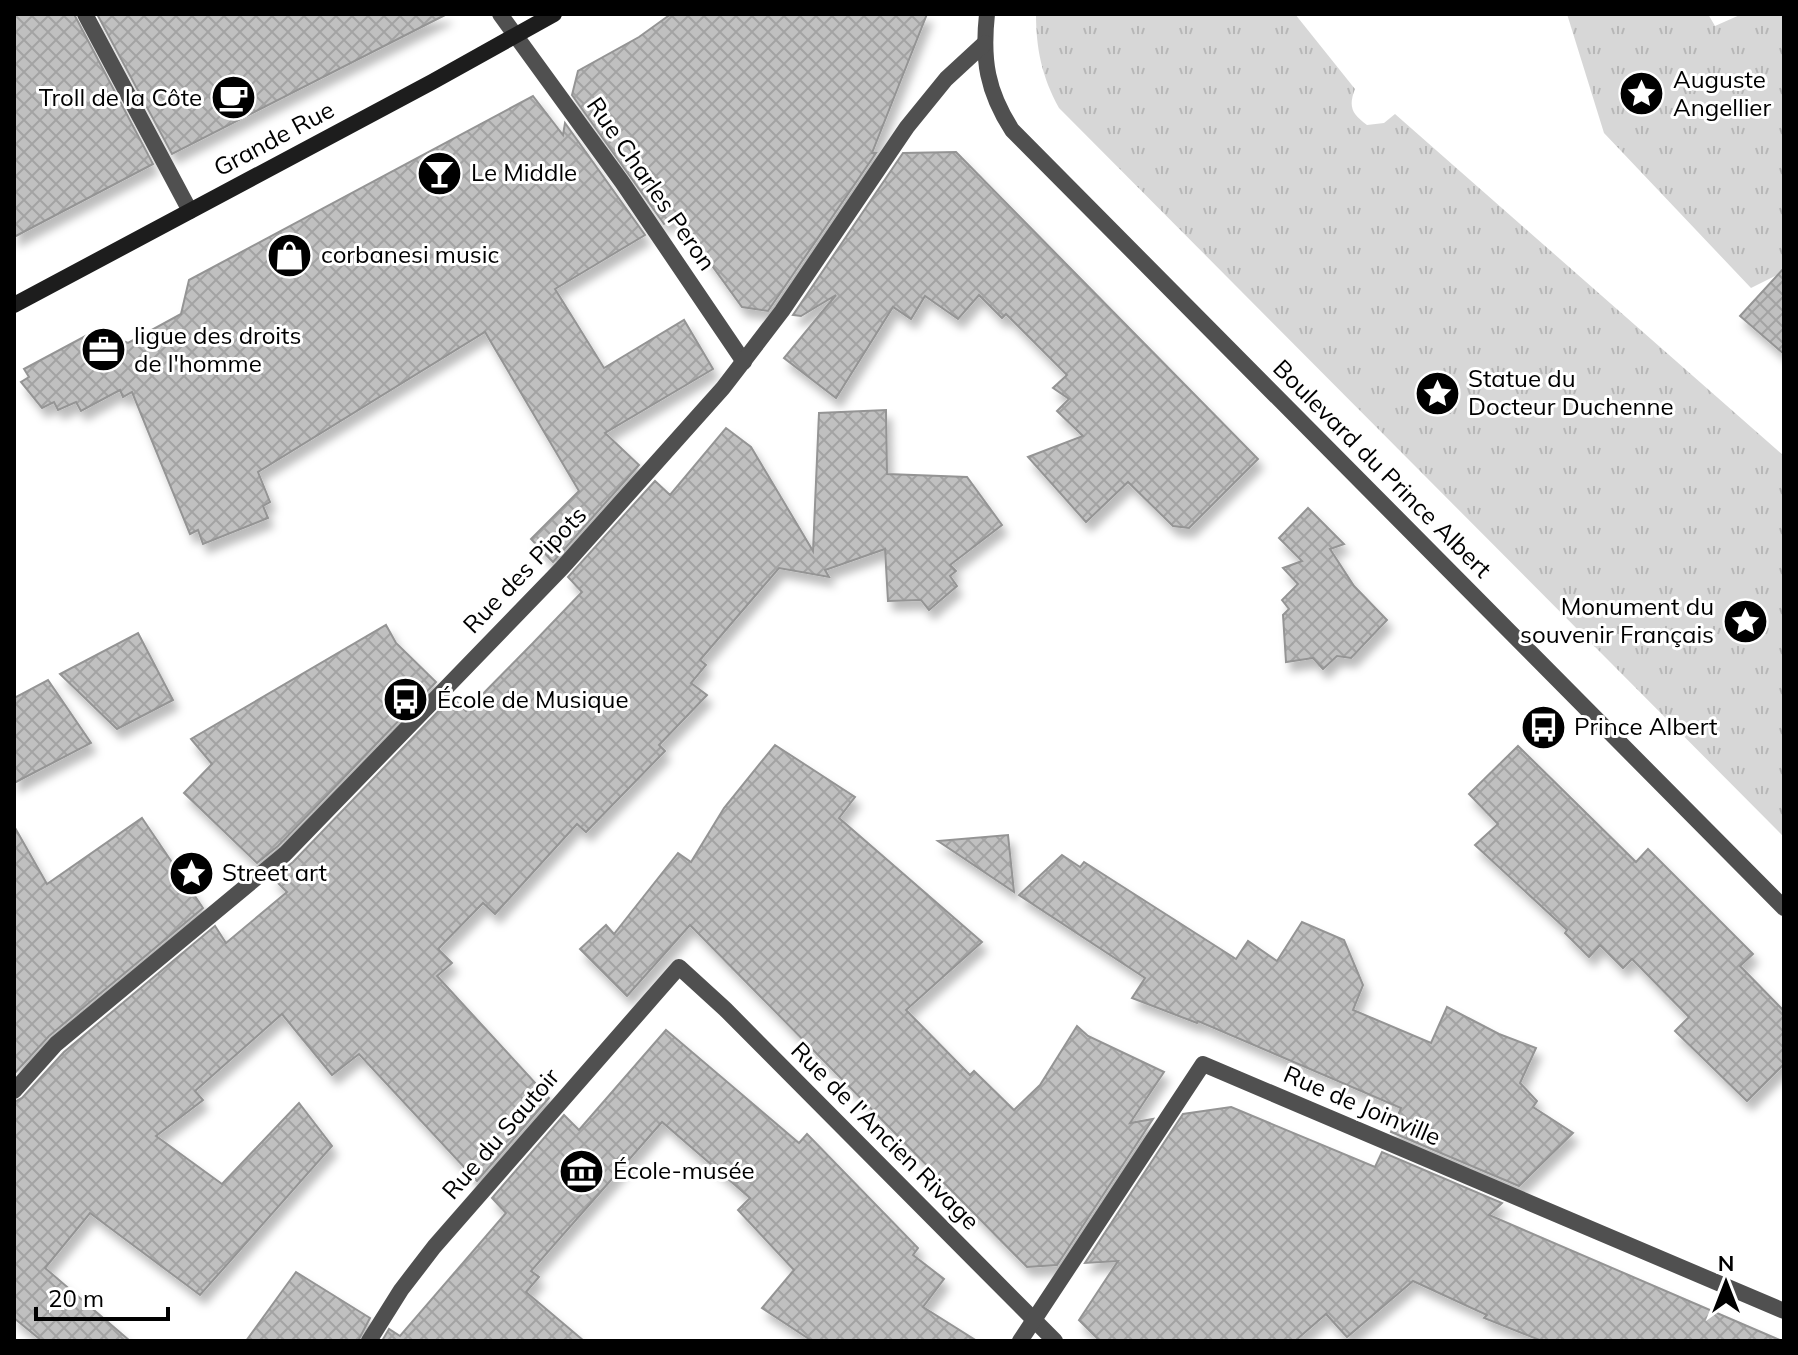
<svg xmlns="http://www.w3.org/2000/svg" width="1798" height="1355" viewBox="0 0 1798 1355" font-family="Mulish,sans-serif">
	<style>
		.grass { fill: url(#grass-tufts) }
		.building { fill: url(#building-cross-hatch); stroke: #949494; stroke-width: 2; filter: url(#shadow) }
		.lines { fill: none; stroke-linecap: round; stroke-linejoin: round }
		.street { stroke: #505050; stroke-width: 16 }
		.secondary { stroke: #1d1d1d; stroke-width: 16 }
		.labels { text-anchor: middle; stroke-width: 6; stroke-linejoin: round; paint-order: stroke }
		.poi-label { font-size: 24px; fill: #000; stroke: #fff; text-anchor: start }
		.street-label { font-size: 24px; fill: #000; stroke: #fff }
	</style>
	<defs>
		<pattern id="grass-tufts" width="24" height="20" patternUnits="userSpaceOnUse" patternTransform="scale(2)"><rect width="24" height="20" fill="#d7d7d7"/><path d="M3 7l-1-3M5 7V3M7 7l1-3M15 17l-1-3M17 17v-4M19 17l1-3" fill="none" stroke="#b7b7b7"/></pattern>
		<pattern id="building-cross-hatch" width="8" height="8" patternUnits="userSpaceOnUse" patternTransform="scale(2)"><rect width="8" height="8" fill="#c0c0c0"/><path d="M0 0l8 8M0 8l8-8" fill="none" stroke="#a3a3a3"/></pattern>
		<filter id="shadow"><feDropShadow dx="5" dy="9" stdDeviation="4" flood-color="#0004"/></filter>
	</defs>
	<rect width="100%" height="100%" fill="#fff"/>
	<!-- grass -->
	<g class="grass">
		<path d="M1295 14 1355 89C1348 107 1352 114 1367 125L1384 123 1395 114 1784 456V837L1059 108C1042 77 1036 49 1036 14Z"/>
		<polygon points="1567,14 1708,14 1715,26 1742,14 1784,14 1784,280 1777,275 1751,288 1604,133"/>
	</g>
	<!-- building -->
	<g class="building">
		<polygon points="14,14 74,14 153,164 14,237"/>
		<polygon points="97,14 447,14 172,154"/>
		<polygon points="671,14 927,14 872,153 876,153 768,311 742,307 676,216 664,224 572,95 578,71 639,37"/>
		<polygon points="533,96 563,135 565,123 645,235 555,289 604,368 684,320 713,369 605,433 639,465 553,562 531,539 579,491 485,332 258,472 270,502 263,506 268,518 203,544 198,530 190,534 132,392 123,397 120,390 81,411 76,402 58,410 54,402 42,408 21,382 29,377 24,369 91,333 109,335 128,343 181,314 189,280"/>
		<polygon points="956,152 1258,459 1189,528 1173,526 1128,482 1086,522 1028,457 1083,436 1057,411 1069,399 1053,388 1067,375 1006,314 1002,318 979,295 958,319 925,296 911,319 893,307 836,398 784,358 836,295 801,316 793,315 903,153"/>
		<polygon points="1784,268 1784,354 1740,316"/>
		<polygon points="886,410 887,474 967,477 1002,525 950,565 956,571 950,576 957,586 929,610 921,600 888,601 885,549 825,570 829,577 779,568 700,660 706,665 691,683 707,695 659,745 665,751 586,832 577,824 495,914 483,903 438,949 452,963 437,976 549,1098 477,1181 359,1054 332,1075 282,1014 195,1091 203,1100 156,1136 222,1184 299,1103 332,1146 200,1295 90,1213 45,1268 130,1341 42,1341 14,1318 14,1102 22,1098 64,1052 215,926 226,943 287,892 273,878 293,862 452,697 466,711 533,643 582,592 568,577 655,481 670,495 726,428 751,447 813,551 819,413"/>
		<polygon points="1308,508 1344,544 1330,549 1354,586 1387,620 1351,658 1337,656 1323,669 1313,658 1286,662 1283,615 1289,609 1282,600 1298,584 1283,568 1302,561 1279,538"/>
		<polygon points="386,625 396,643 436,682 278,846 257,863 184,793 212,764 191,739"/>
		<polygon points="138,633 173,700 117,729 60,674"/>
		<polygon points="48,680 91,743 14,783 14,698"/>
		<polygon points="775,745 855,797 839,818 982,942 906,1010 970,1075 974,1071 1014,1110 1040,1085 1077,1026 1088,1036 1164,1072 1130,1123 1153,1119 1057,1265 1027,1267 690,925 627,996 580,949 606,925 614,934 678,853 691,862 724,808"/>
		<polygon points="1518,746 1636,862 1648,849 1753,954 1740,966 1784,1011 1784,1064 1747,1101 1675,1031 1689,1017 1632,959 1623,968 1600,945 1589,957 1565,933 1567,930 1475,845 1498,824 1469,794"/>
		<polygon points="142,818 203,908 49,1036 14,1074 14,826 47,884"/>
		<polygon points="1008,835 1014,892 938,841"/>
		<polygon points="1062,855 1080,867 1084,862 1236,959 1248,941 1277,961 1302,922 1344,940 1363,985 1353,1010 1431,1043 1447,1007 1499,1034 1536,1048 1520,1083 1537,1101 1533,1107 1573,1133 1519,1186 1391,1132 1401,1108 1198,1021 1197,1023 1132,998 1145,978 1019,895"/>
		<polygon points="666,1030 799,1143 807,1134 918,1248 913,1255 944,1279 923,1307 977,1341 812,1341 762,1308 794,1270 738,1210 750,1198 662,1122 531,1271 539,1277 526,1292 584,1341 382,1341 389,1329 400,1336 506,1213 492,1198 564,1115 579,1130"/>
		<polygon points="1231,1107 1375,1167 1382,1152 1502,1203 1489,1215 1782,1341 1542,1341 1484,1318 1487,1315 1413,1281 1347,1337 1326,1314 1295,1341 1100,1341 1079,1320 1118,1261 1085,1263 1183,1114"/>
		<polygon points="296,1272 370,1318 358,1341 246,1341"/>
	</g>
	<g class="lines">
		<!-- street -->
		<g class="street">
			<polyline points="85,14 190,211"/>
			<polyline points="500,14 622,182 744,362"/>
			<path d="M987 14C982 60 987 91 1012 130L1784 908"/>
			<polyline points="14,1091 56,1044 285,854 562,568 723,388 782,311 907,127 946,79 985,43"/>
			<polyline points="369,1341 401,1290 434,1247 679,967 725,1009 1055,1341"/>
			<polyline points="1020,1341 1203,1064 1784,1311"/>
		</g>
		<!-- secondary -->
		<polyline class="secondary" points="14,305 432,82 554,14"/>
	</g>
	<!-- icons -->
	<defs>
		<symbol id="sight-disc" viewBox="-11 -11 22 22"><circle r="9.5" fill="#000" stroke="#fff"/><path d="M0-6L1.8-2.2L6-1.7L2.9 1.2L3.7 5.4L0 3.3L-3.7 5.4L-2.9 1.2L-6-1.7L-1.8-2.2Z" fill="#fff"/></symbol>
		<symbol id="cafe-disc" viewBox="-11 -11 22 22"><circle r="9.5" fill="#000" stroke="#fff"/><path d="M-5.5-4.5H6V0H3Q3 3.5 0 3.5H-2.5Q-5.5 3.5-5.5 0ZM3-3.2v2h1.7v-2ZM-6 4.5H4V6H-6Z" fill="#fff"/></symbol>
		<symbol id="bar-disc" viewBox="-11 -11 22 22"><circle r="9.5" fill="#000" stroke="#fff"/><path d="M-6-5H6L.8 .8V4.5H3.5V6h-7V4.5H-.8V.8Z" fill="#fff"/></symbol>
		<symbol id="shop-disc" viewBox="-11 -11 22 22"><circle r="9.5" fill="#000" stroke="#fff"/><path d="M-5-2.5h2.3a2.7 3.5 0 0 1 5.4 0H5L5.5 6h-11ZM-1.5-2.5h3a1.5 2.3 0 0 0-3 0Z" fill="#fff"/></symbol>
		<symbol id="office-disc" viewBox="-11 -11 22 22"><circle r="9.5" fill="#000" stroke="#fff"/><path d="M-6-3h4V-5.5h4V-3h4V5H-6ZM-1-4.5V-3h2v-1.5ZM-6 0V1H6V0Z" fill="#fff"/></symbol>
		<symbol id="bus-disc" viewBox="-11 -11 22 22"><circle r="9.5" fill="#000" stroke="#fff"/><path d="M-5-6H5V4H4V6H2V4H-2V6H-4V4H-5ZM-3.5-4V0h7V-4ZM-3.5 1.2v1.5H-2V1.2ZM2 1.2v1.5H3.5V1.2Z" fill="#fff"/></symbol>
		<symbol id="museum-disc" viewBox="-11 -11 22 22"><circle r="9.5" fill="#000" stroke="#fff"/><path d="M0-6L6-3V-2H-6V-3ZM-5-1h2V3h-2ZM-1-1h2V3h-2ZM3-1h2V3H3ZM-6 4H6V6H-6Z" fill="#fff"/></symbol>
	</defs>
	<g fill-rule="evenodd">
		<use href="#sight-disc" x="1616" y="68" width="51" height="51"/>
		<use href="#cafe-disc" x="208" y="72" width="51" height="51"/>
		<use href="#bar-disc" x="414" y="148" width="51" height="51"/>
		<use href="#shop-disc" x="264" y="230" width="51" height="51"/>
		<use href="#office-disc" x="78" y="324" width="51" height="51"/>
		<use href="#sight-disc" x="1412" y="368" width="51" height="51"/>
		<use href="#sight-disc" x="1720" y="596" width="51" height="51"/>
		<use href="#bus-disc" x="380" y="674" width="51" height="51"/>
		<use href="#bus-disc" x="1518" y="702" width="51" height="51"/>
		<use href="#sight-disc" x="166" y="848" width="51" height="51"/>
		<use href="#museum-disc" x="556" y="1146" width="51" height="51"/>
	</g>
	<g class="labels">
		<!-- poi labels -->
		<g class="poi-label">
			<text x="1673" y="88">Auguste<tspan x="1673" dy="28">Angellier</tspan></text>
			<text x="202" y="106" text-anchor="end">Troll de la Côte</text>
			<text x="471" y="181">Le Middle</text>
			<text x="321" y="263">corbanesi music</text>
			<text x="134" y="344">ligue des droits<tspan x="134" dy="28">de l'homme</tspan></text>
			<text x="1468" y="387">Statue du<tspan x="1468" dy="28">Docteur Duchenne</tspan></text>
			<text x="1714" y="615" text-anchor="end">Monument du<tspan x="1714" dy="28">souvenir Français</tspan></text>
			<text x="437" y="708">École de Musique</text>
			<text x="1574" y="735">Prince Albert</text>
			<text x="222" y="881">Street art</text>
			<text x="613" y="1179">École-musée</text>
		</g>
		<!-- street labels -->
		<g class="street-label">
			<text transform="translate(274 139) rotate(-28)" y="8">Grande Rue</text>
			<text transform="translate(651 184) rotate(55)" y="8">Rue Charles Peron</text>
			<text transform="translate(1382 469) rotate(45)" y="8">Boulevard du Prince Albert</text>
			<text transform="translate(525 570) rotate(-46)" y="8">Rue des Pipots</text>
			<text transform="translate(1362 1106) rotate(23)" y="8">Rue de Joinville</text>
			<text transform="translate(501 1134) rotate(-49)" y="8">Rue du Sautoir</text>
			<text transform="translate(885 1136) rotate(45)" y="8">Rue de l'Ancien Rivage</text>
		</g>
	</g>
	<!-- border -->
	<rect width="1798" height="1355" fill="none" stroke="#000000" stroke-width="32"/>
	<!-- north arrow -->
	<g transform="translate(1726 1283)" stroke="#ffffff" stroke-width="6" paint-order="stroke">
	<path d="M0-6L14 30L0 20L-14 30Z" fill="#000000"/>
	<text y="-12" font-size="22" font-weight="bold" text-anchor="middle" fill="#000000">N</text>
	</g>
	<!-- scale -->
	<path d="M36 1307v12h132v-12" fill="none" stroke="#000000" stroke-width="4"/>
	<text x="48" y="1307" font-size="24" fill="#000000" stroke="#ffffff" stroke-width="6" paint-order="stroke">20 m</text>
</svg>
